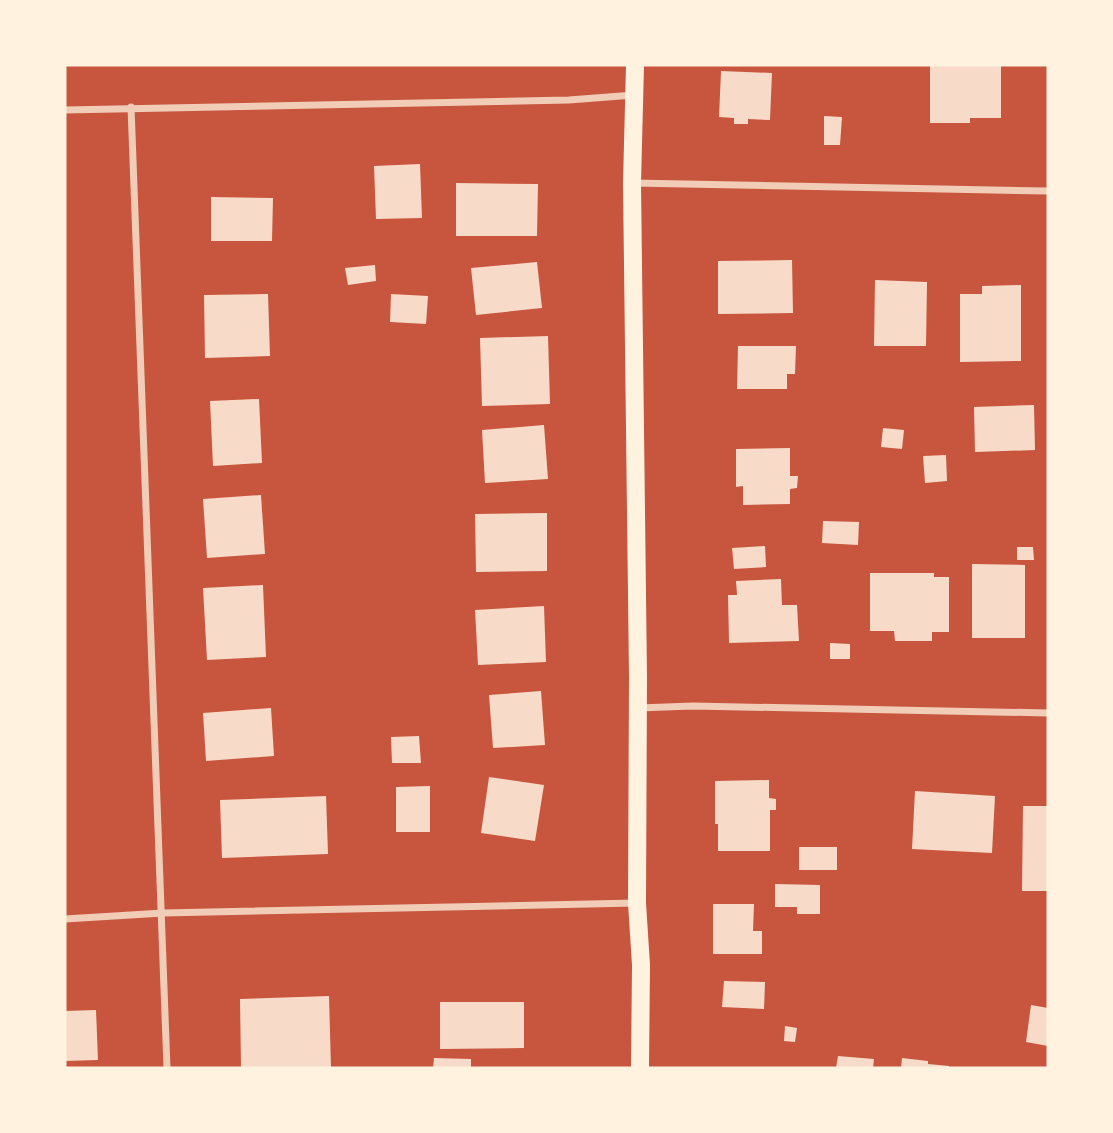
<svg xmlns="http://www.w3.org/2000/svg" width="1113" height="1133" viewBox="0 0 1113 1133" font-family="'Alegreya Sans',sans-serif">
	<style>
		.building { fill: #f7dbc8 }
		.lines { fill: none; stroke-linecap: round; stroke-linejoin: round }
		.minor { stroke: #f1ccb7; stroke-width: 7 }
		.primary { stroke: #fff3e0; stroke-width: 18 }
	</style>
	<rect width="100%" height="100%" fill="#c8553d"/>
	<!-- building -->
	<g class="building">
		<polygon points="930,65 1001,65 1001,118 970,118 970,123 930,123"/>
		<polygon points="721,71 772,73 770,120 748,119 748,124 734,124 734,118 719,117"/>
		<polygon points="824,116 842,117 840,145 824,145"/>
		<polygon points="420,164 422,218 376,219 374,166"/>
		<polygon points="456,183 538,184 537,236 456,236"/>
		<polygon points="211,197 273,198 272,241 211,241"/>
		<polygon points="792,260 793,313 718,314 718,261"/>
		<polygon points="537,262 542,308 476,315 471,268"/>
		<polygon points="375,265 376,281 348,285 345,268"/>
		<polygon points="875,280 927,282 926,346 874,346"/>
		<polygon points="1021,285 1021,361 960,362 960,294 982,294 982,286"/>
		<polygon points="268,294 270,356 205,358 204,295"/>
		<polygon points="391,294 428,296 426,324 390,322"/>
		<polygon points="548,336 550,404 482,406 480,338"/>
		<polygon points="738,346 796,346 795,374 787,374 787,389 737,389"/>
		<polygon points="259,399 262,463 213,466 210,401"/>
		<polygon points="1034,405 1035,450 975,452 974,407"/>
		<polygon points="544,425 548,479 485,483 482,430"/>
		<polygon points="883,428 904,430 902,449 881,447"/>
		<polygon points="790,448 790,476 798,476 797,488 790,489 790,504 743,505 743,486 736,487 736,449"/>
		<polygon points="946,455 947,481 925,483 923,456"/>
		<polygon points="261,495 265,554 207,558 203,499"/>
		<polygon points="547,513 547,571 476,572 475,514"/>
		<polygon points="823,521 859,522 858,545 822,543"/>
		<polygon points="765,546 766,567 734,569 732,548"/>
		<polygon points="1017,547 1033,547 1034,560 1017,560"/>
		<polygon points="972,564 1025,565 1025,638 972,638"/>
		<polygon points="870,573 934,573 934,577 949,577 949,632 932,632 932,641 895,641 894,631 870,631"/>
		<polygon points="781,579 782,605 797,605 799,641 729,643 728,595 737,595 736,581"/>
		<polygon points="263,585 266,657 207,660 203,588"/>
		<polygon points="544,606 546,662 478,665 475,610"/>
		<polygon points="830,643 850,644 850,659 830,659"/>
		<polygon points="541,691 545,745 493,748 489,695"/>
		<polygon points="271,708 274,756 206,761 203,713"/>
		<polygon points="419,736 421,763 392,763 391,737"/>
		<polygon points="489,777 544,785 535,841 481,833"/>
		<polygon points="769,780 769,798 776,799 776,810 770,810 770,851 718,851 718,824 715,824 715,781"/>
		<polygon points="430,786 430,832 396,832 396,787"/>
		<polygon points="915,791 995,796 992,853 912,849"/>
		<polygon points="326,796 328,854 222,858 220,800"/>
		<polygon points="1023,806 1048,806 1048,891 1022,891"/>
		<rect x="799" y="847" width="38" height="23"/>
		<polygon points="775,884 820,885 820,914 797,914 797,907 775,907"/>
		<polygon points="713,904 754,904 753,931 762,931 762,954 713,954"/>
		<polygon points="724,981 765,982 764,1009 722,1007"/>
		<polygon points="329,996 331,1068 241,1068 240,999"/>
		<polygon points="440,1002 524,1002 524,1048 440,1049"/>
		<polygon points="1031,1005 1048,1008 1048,1046 1026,1042"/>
		<polygon points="96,1010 98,1060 65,1061 65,1011"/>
		<polygon points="785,1026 797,1028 795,1042 784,1041"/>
		<polygon points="838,1056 874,1059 873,1068 836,1068"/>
		<polygon points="434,1058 471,1059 471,1068 433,1068"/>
		<polygon points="902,1058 928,1061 928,1064 949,1066 949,1068 901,1068"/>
	</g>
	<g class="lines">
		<!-- minor -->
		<g class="minor">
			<polyline points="131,107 167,1068"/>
			<polyline points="65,110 569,100 634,95"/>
			<polyline points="632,183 1048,191"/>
			<polyline points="638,708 693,706 1048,713"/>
			<polyline points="65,919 163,913 636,903"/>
		</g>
		<!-- primary -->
		<polyline class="primary" points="635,65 632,183 638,677 637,903 641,965 640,1068"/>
	</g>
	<!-- border -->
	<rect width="1113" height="1133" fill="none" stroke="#fff3e0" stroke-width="133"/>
</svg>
